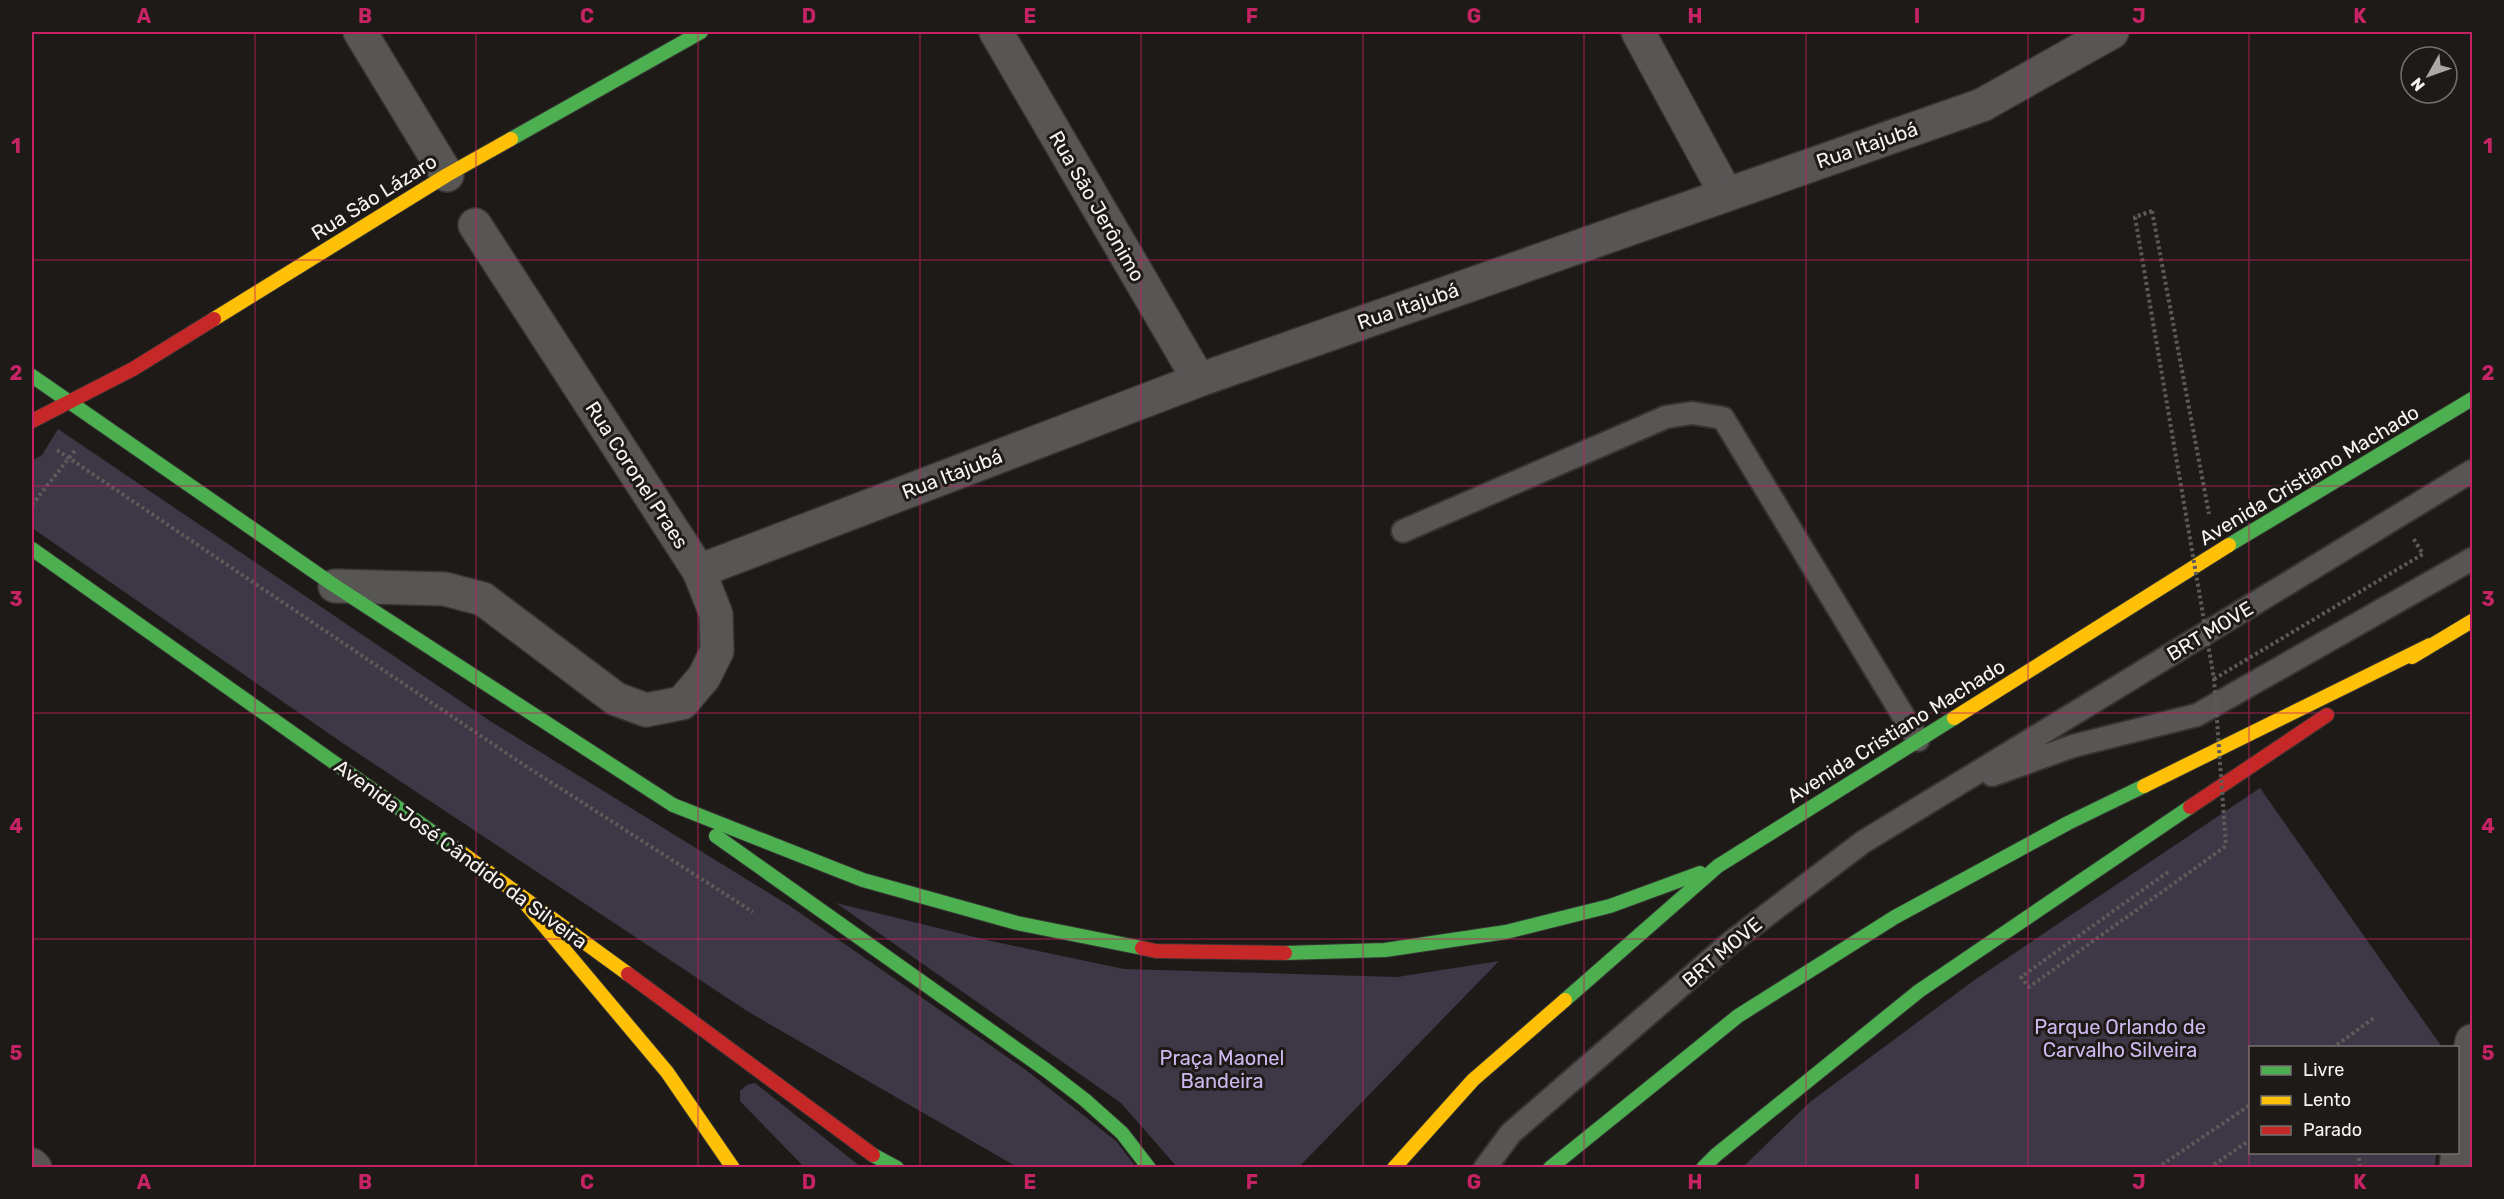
<svg xmlns="http://www.w3.org/2000/svg" width="2504" height="1199" viewBox="0 0 2504 1199" font-family="Rubik,sans-serif">
	<style>
		.green { fill: #3d3746 }
		.lines { fill: none; stroke-linecap: round; stroke-linejoin: round }
		.lane-casing { stroke: #363432; stroke-width: 26 }
		.street-casing { stroke: #363432; stroke-width: 36 }
		.fast-casing { stroke: #363432; stroke-width: 16 }
		.slow-casing { stroke: #363432; stroke-width: 16 }
		.jam-casing { stroke: #363432; stroke-width: 16 }
		.path { stroke: #5c5b59; stroke-width: 4; stroke-dasharray: 3 3; stroke-linecap: butt }
		.lane { stroke: #585655; stroke-width: 22 }
		.street { stroke: #585655; stroke-width: 33 }
		.fast { stroke: #4caf50; stroke-width: 14 }
		.slow { stroke: #ffc107; stroke-width: 14 }
		.jam { stroke: #c62828; stroke-width: 14 }
		.path-bridge { stroke: #5c5b59; stroke-width: 4; stroke-dasharray: 3 3; stroke-linecap: butt }
		.grid { fill: none; stroke: #c52363; stroke-width: 1.5; stroke-opacity: 0.55 }
		.labels { text-anchor: middle; stroke-width: 6; stroke-linejoin: round; paint-order: stroke }
		.street-label { font-size: 20px; fill: #f7f4f2; stroke: #1e1a17 }
		.park-label { font-size: 20px; fill: #cdb9ef; stroke: #1e1a17 }
		.neatline { fill: none; stroke: #c52363; stroke-width: 2 }
		.grid-label { font-size: 20px; text-anchor: middle; font-weight: bold; fill: #c52363 }
	</style>
	<rect width="100%" height="100%" fill="#1d1a18"/>
	<!-- green -->
	<g class="green">
		<polygon points="58,429 490,721 790,906 1026,1070 1116,1141 1136,1167 1017,1167 747,1011 344,744 32,528 32,461 42,455"/>
		<polygon points="2260,788 2442,1047 2250,1048 2250,1152 2436,1153 2435,1167 1743,1167 1810,1102 1973,981"/>
		<polygon points="836,903 991,941 1124,969 1397,977 1499,961 1299,1167 1177,1167 1121,1103"/>
		<polygon points="755,1083 861,1167 804,1167 740,1101 740,1091 747,1085"/>
	</g>
	<g class="lines">
		<defs>
			<g id="lane">
				<polyline points="1403,531 1666,417 1692,413 1723,418 1918,740"/>
				<polyline points="1992,775 2073,746 2197,715 2472,559"/>
				<polyline points="1485,1168 1511,1133 1730,943 1863,842 2472,471"/>
			</g>
			<g id="street">
				<polyline points="360,32 447,175"/>
				<polyline points="996,32 1199,380"/>
				<polyline points="1638,32 1726,194"/>
				<polyline points="699,571 1199,380 1982,105 2112,32"/>
				<polyline points="335,586 445,589 483,599 616,699 646,710 682,703 704,677 717,651 716,614 699,571 475,225"/>
				<polyline points="32,1165 35,1168"/>
				<polyline points="2456,1168 2466,1076 2472,1041"/>
			</g>
			<g id="fast">
				<polyline points="511,139 701,32"/>
				<polyline points="32,376 335,586 673,805"/>
				<polyline points="2229,545 2472,399"/>
				<polyline points="32,549 462,853"/>
				<polyline points="673,805 863,880 1017,923 1142,948"/>
				<polyline points="716,836 1046,1070 1085,1100 1122,1133 1149,1168"/>
				<polyline points="1285,953 1385,950 1506,932 1610,906 1700,873"/>
				<polyline points="1565,1000 1718,866 1954,718"/>
				<polyline points="873,1155 897,1168"/>
				<polyline points="1550,1168 1738,1016 1895,917 2068,823 2144,786"/>
				<polyline points="1703,1168 1716,1155 1919,991 2190,807"/>
			</g>
			<g id="slow">
				<polyline points="214,319 447,175 511,139"/>
				<polyline points="2412,657 2472,621"/>
				<polyline points="1954,718 2229,545"/>
				<polyline points="2144,786 2430,645"/>
				<polyline points="462,853 628,974"/>
				<polyline points="515,891 667,1072 733,1168"/>
				<polyline points="1394,1168 1473,1080 1565,1000"/>
			</g>
			<g id="jam">
				<polyline points="32,421 133,369 214,319"/>
				<polyline points="2190,807 2327,715"/>
				<polyline points="1142,948 1156,951 1285,953"/>
				<polyline points="628,974 873,1155"/>
			</g>
		</defs>
		<!-- lane casing -->
		<use href="#lane" class="lane-casing"/>
		<!-- street casing -->
		<use href="#street" class="street-casing"/>
		<!-- fast casing -->
		<use href="#fast" class="fast-casing"/>
		<!-- slow casing -->
		<use href="#slow" class="slow-casing"/>
		<!-- jam casing -->
		<use href="#jam" class="jam-casing"/>
		<!-- path -->
		<g class="path">
			<polyline points="2152,211 2209,514"/>
			<polyline points="57,450 524,765 753,912"/>
			<polyline points="32,505 76,449"/>
			<polyline points="2168,872 2021,977 2029,987 2226,846"/>
			<polyline points="2332,1048 2374,1018"/>
			<polyline points="2358,1152 2360,1168"/>
			<polyline points="2157,1168 2250,1105"/>
			<polyline points="2209,1168 2250,1140"/>
		</g>
		<!-- lane -->
		<use href="#lane" class="lane"/>
		<!-- street -->
		<use href="#street" class="street"/>
		<!-- fast -->
		<use href="#fast" class="fast"/>
		<!-- slow -->
		<use href="#slow" class="slow"/>
		<!-- jam -->
		<use href="#jam" class="jam"/>
		<!-- path-bridge -->
		<g class="path-bridge">
			<polyline points="2152,211 2135,217 2214,679 2226,846"/>
			<polyline points="2214,679 2423,554 2413,538"/>
		</g>
	</g>
	<!-- grid -->
	<path class="grid" d="M255 32V1168M476 32V1168M698 32V1168M920 32V1168M1141 32V1168M1363 32V1168M1584 32V1168M1806 32V1168M2028 32V1168M2249 32V1168M32 260H2472M32 486H2472M32 713H2472M32 939H2472"/>
	<g class="labels">
		<!-- street labels -->
		<g class="street-label">
			<text transform="translate(1867 145) rotate(-19)" y="7">Rua Itajubá</text>
			<text transform="translate(374 197) rotate(-32)" y="7">Rua São Lázaro</text>
			<text transform="translate(1097 206) rotate(60)" y="7">Rua São Jerônimo</text>
			<text transform="translate(1408 306) rotate(-19)" y="7">Rua Itajubá</text>
			<text transform="translate(952 474) rotate(-21)" y="7">Rua Itajubá</text>
			<text transform="translate(637 475) rotate(57)" y="7">Rua Coronel Praes</text>
			<text transform="translate(2309 475) rotate(-31)" y="7">Avenida Cristiano Machado</text>
			<text transform="translate(2210 631) rotate(-31)" y="7">BRT MOVE</text>
			<text transform="translate(1896 731) rotate(-32)" y="7">Avenida Cristiano Machado</text>
			<text transform="translate(461 854) rotate(36)" y="7">Avenida José Cândido da Silveira</text>
			<text transform="translate(1722 952) rotate(-40)" y="7">BRT MOVE</text>
		</g>
		<!-- park labels -->
		<g class="park-label">
			<text x="2120" y="1034">Parque Orlando de<tspan x="2120" dy="23">Carvalho Silveira</tspan></text>
			<text x="1222" y="1065">Praça Maonel<tspan x="1222" dy="23">Bandeira</tspan></text>
		</g>
	</g>
	<!-- border -->
	<rect width="2504" height="1199" fill="none" stroke="#1e1a17" stroke-width="66"/>
	<!-- legend -->
	<rect x="2249" y="1046" width="210" height="108" fill="#1e1a17" stroke="#75716f" stroke-width="1.5"/>
	<rect x="2261" y="1066" width="30" height="9" fill="#4caf50" stroke="#75716f" stroke-width="1.5"/>
	<text x="2303" y="1076" font-size="18" fill="#f7f4f2">Livre</text>
	<rect x="2261" y="1096" width="30" height="9" fill="#ffc107" stroke="#75716f" stroke-width="1.5"/>
	<text x="2303" y="1106" font-size="18" fill="#f7f4f2">Lento</text>
	<rect x="2261" y="1126" width="30" height="9" fill="#c62828" stroke="#75716f" stroke-width="1.5"/>
	<text x="2303" y="1136" font-size="18" fill="#f7f4f2">Parado</text>
	<!-- north arrow -->
	<g transform="translate(2429 75) rotate(230)"><circle r="28" fill="#1e1a17" stroke="#75716f" stroke-width="1.5"/>
	<path d="M0-4.5L10 22L0 15L-10 22Z" fill="#aba8a6"/>
	<text y="-9" font-size="16" font-weight="bold" text-anchor="middle" fill="#f7f4f2">N</text>
	</g>
	<rect x="33" y="33" width="2438" height="1133" class="neatline"/>
	<g class="grid-label">
		<text x="144" y="23">A</text>
		<text x="365" y="23">B</text>
		<text x="587" y="23">C</text>
		<text x="809" y="23">D</text>
		<text x="1030" y="23">E</text>
		<text x="1252" y="23">F</text>
		<text x="1474" y="23">G</text>
		<text x="1695" y="23">H</text>
		<text x="1917" y="23">I</text>
		<text x="2139" y="23">J</text>
		<text x="2360" y="23">K</text>
		<text x="16" y="153">1</text>
		<text x="2488" y="153">1</text>
		<text x="16" y="380">2</text>
		<text x="2488" y="380">2</text>
		<text x="16" y="606">3</text>
		<text x="2488" y="606">3</text>
		<text x="16" y="833">4</text>
		<text x="2488" y="833">4</text>
		<text x="16" y="1060">5</text>
		<text x="2488" y="1060">5</text>
		<text x="144" y="1189">A</text>
		<text x="365" y="1189">B</text>
		<text x="587" y="1189">C</text>
		<text x="809" y="1189">D</text>
		<text x="1030" y="1189">E</text>
		<text x="1252" y="1189">F</text>
		<text x="1474" y="1189">G</text>
		<text x="1695" y="1189">H</text>
		<text x="1917" y="1189">I</text>
		<text x="2139" y="1189">J</text>
		<text x="2360" y="1189">K</text>
	</g>
</svg>
